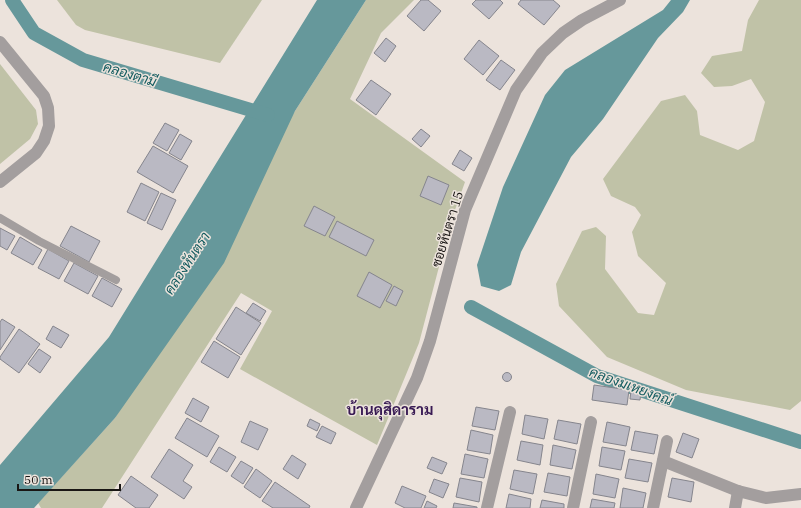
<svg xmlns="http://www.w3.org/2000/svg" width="801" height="508" viewBox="0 0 801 508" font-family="'IBM Plex Serif',Sarabun,serif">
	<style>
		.green { fill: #c0c2a7 }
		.water { fill: #66989b }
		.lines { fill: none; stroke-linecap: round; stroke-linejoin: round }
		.canal { stroke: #66989b; stroke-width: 14 }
		.building { fill: #bab9c3; stroke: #85858d }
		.service { stroke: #a39e9e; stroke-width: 8 }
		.minor { stroke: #a39e9e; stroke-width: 12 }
		.tertiary { stroke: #a39e9e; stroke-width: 12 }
		.labels { text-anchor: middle; stroke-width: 3; stroke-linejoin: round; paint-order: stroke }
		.street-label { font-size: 13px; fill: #191614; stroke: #ece3dc }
		.water-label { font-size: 14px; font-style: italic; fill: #125b5f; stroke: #ece3dc }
		.quarter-label { font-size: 15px; font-weight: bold; fill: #391b54; stroke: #ece3dc }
	</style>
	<rect width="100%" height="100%" fill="#ece3dc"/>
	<!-- green -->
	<g class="green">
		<polygon points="57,0 262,0 220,63 85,30 76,25"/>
		<polygon points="366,0 414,0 381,33 350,99 465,182 451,221 419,343 377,445 240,369 272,311 241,293 102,508 41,508 38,503 115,418 295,111"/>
		<polygon points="759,0 801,0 801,401 790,410 686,390 607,357 559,306 556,284 582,231 596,227 606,236 605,269 638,313 654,315 666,283 638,256 632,232 641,215 635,207 611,196 603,179 661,101 685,95 697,111 700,135 738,150 754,141 765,102 751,79 732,86 714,87 701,73 712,56 742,51 748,20"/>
		<polygon points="0,64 36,110 38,124 30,139 0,164"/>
	</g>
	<!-- water -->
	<g class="water">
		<polygon points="317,0 366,0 295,111 224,263 115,418 34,508 0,508 0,465 109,337"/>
		<polygon points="671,0 690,0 683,12 658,38 603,119 571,157 521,252 511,285 499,291 481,286 477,265 503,187 545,95 565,70 663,10"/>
	</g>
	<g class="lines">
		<!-- canal -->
		<g class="canal">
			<polyline points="12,0 34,33 83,60 268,115"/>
			<polyline points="471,307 597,376 801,442"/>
		</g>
	</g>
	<!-- building -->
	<g class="building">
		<polygon points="421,0 428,0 441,11 424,31 407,16"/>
		<polygon points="476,0 500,0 503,3 489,19 472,4"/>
		<polygon points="521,0 553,0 560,6 544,25 518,4"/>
		<polygon points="386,38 396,46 385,62 374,53"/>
		<polygon points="479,40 499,56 483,75 464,59"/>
		<polygon points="501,60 515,70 500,90 486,80"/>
		<polygon points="371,80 391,94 376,115 356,100"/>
		<polygon points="165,123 179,130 167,151 153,143"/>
		<polygon points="421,129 430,136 421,147 412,139"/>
		<polygon points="180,134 192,141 181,160 169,153"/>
		<polygon points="153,146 188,166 173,193 137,172"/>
		<polygon points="460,150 472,158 464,171 452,164"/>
		<polygon points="428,176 449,185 441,205 420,196"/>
		<polygon points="141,183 159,192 145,221 127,212"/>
		<polygon points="161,193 176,200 162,230 147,223"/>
		<polygon points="314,206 335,217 325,236 304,226"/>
		<polygon points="337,221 374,240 366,256 329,237"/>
		<polygon points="71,226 100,241 89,262 60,246"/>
		<polygon points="0,228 15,236 7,250 0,246"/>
		<polygon points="20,237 42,250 33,265 11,253"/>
		<polygon points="48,249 69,261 59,279 38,268"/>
		<polygon points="74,263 98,276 88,294 64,281"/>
		<polygon points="369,272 392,285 380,308 357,296"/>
		<polygon points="102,278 122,289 112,307 92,296"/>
		<polygon points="394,286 403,291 396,306 386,301"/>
		<polygon points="253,303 266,311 260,321 246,313"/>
		<polygon points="236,307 261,323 241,355 216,339"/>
		<polygon points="2,319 15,327 0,350 0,322"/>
		<polygon points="53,326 69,335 61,348 46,339"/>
		<polygon points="19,329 40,344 19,373 0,359 0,357"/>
		<polygon points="214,341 240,357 228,378 201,362"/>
		<polygon points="39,349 51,357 40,373 28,364"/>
		<circle cx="507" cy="377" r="4.5"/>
		<polygon points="594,385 629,390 627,405 592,400"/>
		<polygon points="631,391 641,392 640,400 630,399"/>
		<polygon points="193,398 209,407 201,422 185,413"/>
		<polygon points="476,407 499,411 495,430 472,426"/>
		<polygon points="525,415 548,419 544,439 522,434"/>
		<polygon points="187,418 219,436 207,457 175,438"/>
		<polygon points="310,419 320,424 317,431 307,426"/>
		<polygon points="558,420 581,424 577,444 554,439"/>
		<polygon points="250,421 268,429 258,450 241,442"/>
		<polygon points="607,422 630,427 626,446 603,442"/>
		<polygon points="322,426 336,433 331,444 316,437"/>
		<polygon points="471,430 493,435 490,454 467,450"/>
		<polygon points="635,431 658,435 654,454 631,450"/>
		<polygon points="683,433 699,439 692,458 676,452"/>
		<polygon points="521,441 543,445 540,465 517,460"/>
		<polygon points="553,445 576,450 572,469 550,465"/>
		<polygon points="219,447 236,457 227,472 210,462"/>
		<polygon points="602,447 625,451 621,470 599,466"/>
		<polygon points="169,449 193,465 183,481 192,487 184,499 151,477"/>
		<polygon points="465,454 488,459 484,478 461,474"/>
		<polygon points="292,455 306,464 298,479 283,469"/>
		<polygon points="432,457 447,463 442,474 427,468"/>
		<polygon points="629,459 652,463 648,482 625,478"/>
		<polygon points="241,461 253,468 243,484 231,476"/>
		<polygon points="256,469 272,481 260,498 244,487"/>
		<polygon points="514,470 537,474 533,494 510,489"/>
		<polygon points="548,473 570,477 567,496 544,492"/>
		<polygon points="596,474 619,479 615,498 593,494"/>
		<polygon points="131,476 158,495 149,508 136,508 118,495"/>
		<polygon points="460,478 482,482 479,502 456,497"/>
		<polygon points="672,478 694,482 691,502 668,497"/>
		<polygon points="434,479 449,484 443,498 429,492"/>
		<polygon points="275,482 310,506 309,508 273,508 262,501"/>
		<polygon points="402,486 426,496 421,508 405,508 395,503"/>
		<polygon points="623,488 646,493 643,508 620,508"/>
		<polygon points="509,494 531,499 530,508 506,508"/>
		<polygon points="592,499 615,503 614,508 590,508"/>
		<polygon points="542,500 564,504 564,508 540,508"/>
		<polygon points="427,501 437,506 436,508 424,508"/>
		<polygon points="454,503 477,507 477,508 453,508"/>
	</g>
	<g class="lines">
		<!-- service -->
		<polyline class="service" points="0,218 39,241 116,280"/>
		<!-- minor -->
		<g class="minor">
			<polyline points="663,461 738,491 766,498 801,494"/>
			<polyline points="356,508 417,378 430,341 465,210 516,90 542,53 563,33 582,20 620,0"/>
			<polyline points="487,508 510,412"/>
			<polyline points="573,508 591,422"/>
			<polyline points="653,508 667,441"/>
			<polyline points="735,508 738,491"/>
		</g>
		<!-- tertiary -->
		<polyline class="tertiary" points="0,42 44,96 48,108 49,126 44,141 36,153 0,182"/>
	</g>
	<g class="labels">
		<!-- street labels -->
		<g class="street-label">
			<text transform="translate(447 229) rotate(-73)" y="5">ซอยหันตรา 15</text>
		</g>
		<!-- water labels -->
		<g class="water-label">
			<text transform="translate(130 74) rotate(17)" y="5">คลองตามี</text>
			<text transform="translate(187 263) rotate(-57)" y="5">คลองหันตรา</text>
			<text transform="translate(631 386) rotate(20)" y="5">คลองมเหยงคณ์</text>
		</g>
		<!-- quarter labels -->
		<g class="quarter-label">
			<text x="390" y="415">บ้านดุสิดาราม</text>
		</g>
	</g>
	<!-- scale -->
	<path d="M18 484v6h102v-6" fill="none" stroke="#191614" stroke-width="2"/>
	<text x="24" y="484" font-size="12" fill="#191614" stroke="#ece3dc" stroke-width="3" paint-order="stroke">50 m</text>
</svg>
